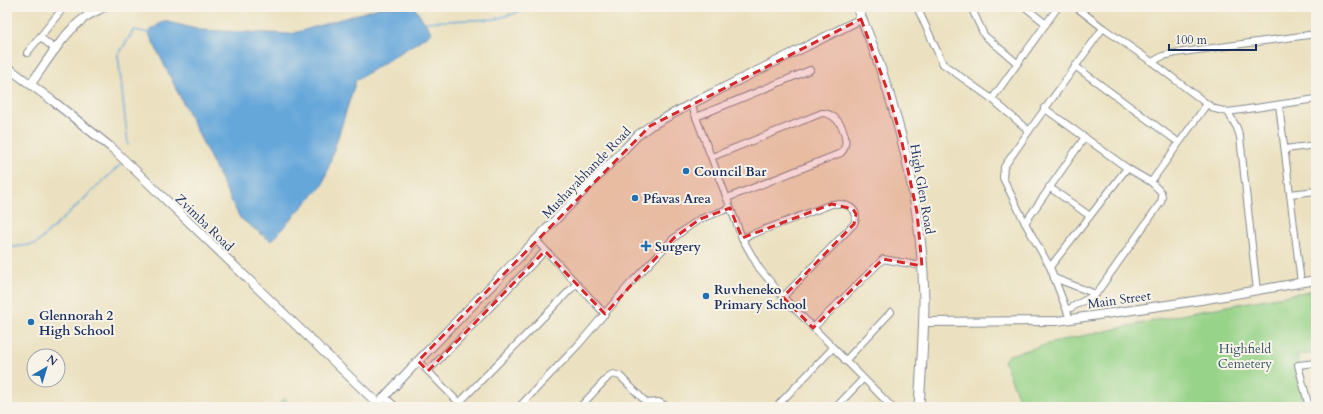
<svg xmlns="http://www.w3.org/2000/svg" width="1323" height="414" viewBox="0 0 1323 414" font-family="Cardo,serif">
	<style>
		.green { fill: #97d388; stroke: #598173 }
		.water { fill: #66a7da; stroke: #406b9c }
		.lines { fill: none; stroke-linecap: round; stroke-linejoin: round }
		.stream { stroke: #66a7da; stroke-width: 1.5 }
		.street-casing { stroke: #83888f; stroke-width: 8 }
		.secondary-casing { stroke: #83888f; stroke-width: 10 }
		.primary-casing { stroke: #83888f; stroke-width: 11 }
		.street { stroke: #fff; stroke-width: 6 }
		.secondary { stroke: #fff; stroke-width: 8 }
		.primary { stroke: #fff; stroke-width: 9 }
		.marked { fill: #d62828; fill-opacity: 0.2; stroke: #d62828; stroke-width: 3; stroke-dasharray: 8 5; stroke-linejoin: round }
		.poi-dot { fill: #1f6fb2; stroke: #f7f3e8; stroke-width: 1.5 }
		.labels { text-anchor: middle; stroke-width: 4; stroke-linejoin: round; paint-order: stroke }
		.poi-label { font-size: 13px; font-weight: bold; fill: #1b2f5e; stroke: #f7f3e8; text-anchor: start }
		.street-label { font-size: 13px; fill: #1b2f5e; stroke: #f7f3e8 }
		.park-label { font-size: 13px; fill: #3a5868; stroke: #f7f3e8 }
	</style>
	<rect width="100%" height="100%" fill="#f7f3e8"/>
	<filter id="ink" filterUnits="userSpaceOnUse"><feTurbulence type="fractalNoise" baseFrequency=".025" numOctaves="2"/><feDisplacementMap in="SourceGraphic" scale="8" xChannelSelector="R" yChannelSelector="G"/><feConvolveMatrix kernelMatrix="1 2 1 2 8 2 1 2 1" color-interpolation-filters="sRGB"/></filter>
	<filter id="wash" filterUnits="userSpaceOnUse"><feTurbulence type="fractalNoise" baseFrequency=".012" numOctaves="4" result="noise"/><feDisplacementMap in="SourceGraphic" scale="16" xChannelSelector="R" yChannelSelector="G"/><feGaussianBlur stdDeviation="0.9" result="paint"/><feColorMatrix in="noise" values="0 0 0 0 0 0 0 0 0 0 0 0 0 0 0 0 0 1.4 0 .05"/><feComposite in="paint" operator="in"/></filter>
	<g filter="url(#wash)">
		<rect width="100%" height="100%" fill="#ebe1c0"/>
		<!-- green -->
		<g class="green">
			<polygon points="1316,290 1316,353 1297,355 1309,407 1022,407 1004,361 1009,355 1063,340 1200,311"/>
			<polygon points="284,398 293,407 276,407"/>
		</g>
		<!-- water -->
		<polygon class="water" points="382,7 414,7 432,33 356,80 323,184 271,241 240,218 148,32 164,21 200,30 291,34"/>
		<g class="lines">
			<!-- stream -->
			<g class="stream">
				<polyline points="422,22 496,19 534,7"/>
				<polyline points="128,145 118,55 134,30 149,33"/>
				<polyline points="7,248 36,244 121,164"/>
			</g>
		</g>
	</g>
	<g filter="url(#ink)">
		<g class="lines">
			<defs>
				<g id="street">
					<polyline points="917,7 943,64 992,99 1029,131 1103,28 1152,62 1207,104 1215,109 1228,112 1316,99"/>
					<polyline points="971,7 984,35 1017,63"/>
					<polyline points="1025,7 1046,24"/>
					<polyline points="1076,7 1103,28"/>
					<polyline points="40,37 56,50"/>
					<polyline points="27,53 64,7"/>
					<polyline points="1152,62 1163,56 1176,53 1316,34"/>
					<polyline points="1075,66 1178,142"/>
					<polyline points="992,99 1058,7"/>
					<polyline points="691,104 742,238 759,268 783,297 892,407"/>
					<polyline points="1279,105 1301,283"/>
					<polyline points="1044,108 1127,168 1151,182 1161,192 1162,197 1161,202 1096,294 1067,310"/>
					<polyline points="1228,112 1237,128 1240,137 1257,291"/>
					<polyline points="696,117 810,70"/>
					<polyline points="1029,131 1004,167 1003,178 1025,223 1050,267 1070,319"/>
					<polyline points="1285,149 1316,145"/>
					<path d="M712 157 822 113C839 112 853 141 841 153L727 198"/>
					<polyline points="1151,182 1207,104"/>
					<polyline points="1049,187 1090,216 1127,168"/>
					<polyline points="1290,194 1316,191"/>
					<polyline points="1025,223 1085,137"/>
					<path d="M742 238 832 204C846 203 861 208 854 224L783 297"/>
					<polyline points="536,240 605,314"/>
					<polyline points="1050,267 1090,216"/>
					<polyline points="1054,278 1096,294"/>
					<polyline points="813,328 883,259 922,266"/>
					<polyline points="418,361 463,407"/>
					<polyline points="845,361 891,312"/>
					<polyline points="428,371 545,251"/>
					<polyline points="385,397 396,407"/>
					<polyline points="459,403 576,284"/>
					<polyline points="519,407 579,344 629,285 674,238 684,230 700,219 730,208"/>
					<polyline points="580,407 609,376 613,374 620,376 647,403"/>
					<polyline points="643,407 647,403 659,402 668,407"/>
					<polyline points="776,407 833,348"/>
					<polyline points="836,407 863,379"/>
					<polyline points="1309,407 1298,365 1316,363"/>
				</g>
				<g id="secondary">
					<polyline points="7,67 53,101 113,149 378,404"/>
					<path d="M31 84C45 64 63 34 83 19 89 14 97 11 104 7"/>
					<polyline points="924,322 1057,321 1201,300 1316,280"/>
					<polyline points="375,407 418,361 638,135 650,126 691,104 861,19"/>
				</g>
				<path id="primary" d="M857 7C864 25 872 42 878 61 905 137 923 220 924 301 924 336 921 372 919 407"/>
			</defs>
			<!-- street casing -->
			<use href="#street" class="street-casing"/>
			<!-- secondary casing -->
			<use href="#secondary" class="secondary-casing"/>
			<!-- primary casing -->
			<use href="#primary" class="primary-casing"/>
			<!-- street -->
			<use href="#street" class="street"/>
			<!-- secondary -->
			<use href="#secondary" class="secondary"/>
			<!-- primary -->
			<use href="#primary" class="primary"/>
		</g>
	</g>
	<!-- marked area -->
	<path class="marked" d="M861 19 888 92 901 138 917 212 922 266 883 259 813 328 783 297 854 224 856 214 853 209 832 204 742 238 730 208 700 219 674 238 605 314 545 251 428 371 418 361 650 126Z"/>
	<!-- markers -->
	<g class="poi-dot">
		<circle cx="686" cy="171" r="4"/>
		<circle cx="635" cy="198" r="4"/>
		<path d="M644 240h4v4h4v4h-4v4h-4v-4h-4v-4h4z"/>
		<circle cx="706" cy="296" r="4"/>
		<circle cx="31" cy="322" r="4"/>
	</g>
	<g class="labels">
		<!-- poi labels -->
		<g class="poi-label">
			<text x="694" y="176">Council Bar</text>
			<text x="643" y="203">Pfavas Area</text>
			<text x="655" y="251">Surgery</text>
			<text x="714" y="294">Ruvheneko<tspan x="714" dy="15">Primary School</tspan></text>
			<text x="39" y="320">Glennorah 2<tspan x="39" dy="15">High School</tspan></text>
		</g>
		<!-- street labels -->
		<g class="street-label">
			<text transform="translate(586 172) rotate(-46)" y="5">Mushayabhande Road</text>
			<text transform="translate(923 189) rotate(80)" y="5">High Glen Road</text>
			<text transform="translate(205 222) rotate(44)" y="5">Zvimba Road</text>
			<text transform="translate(1119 299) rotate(-8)" y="5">Main Street</text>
		</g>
		<!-- park labels -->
		<g class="park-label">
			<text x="1245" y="353">Highfield<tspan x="1245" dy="15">Cemetery</tspan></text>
		</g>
	</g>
	<!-- margin -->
	<rect width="1323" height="414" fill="none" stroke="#f7f3e8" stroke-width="24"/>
	<!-- north arrow -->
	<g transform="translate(46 368) rotate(38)"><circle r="19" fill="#f7f3e8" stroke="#9fa5b1"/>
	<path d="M0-3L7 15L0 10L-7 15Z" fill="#1f6fb2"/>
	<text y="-6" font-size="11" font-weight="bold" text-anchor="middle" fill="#1b2f5e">N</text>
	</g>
	<!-- scale -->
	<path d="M1169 44v6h87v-6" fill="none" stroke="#1b2f5e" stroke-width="2"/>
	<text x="1175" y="44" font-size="12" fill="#1b2f5e" stroke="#f7f3e8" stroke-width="3" paint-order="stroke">100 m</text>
</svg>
